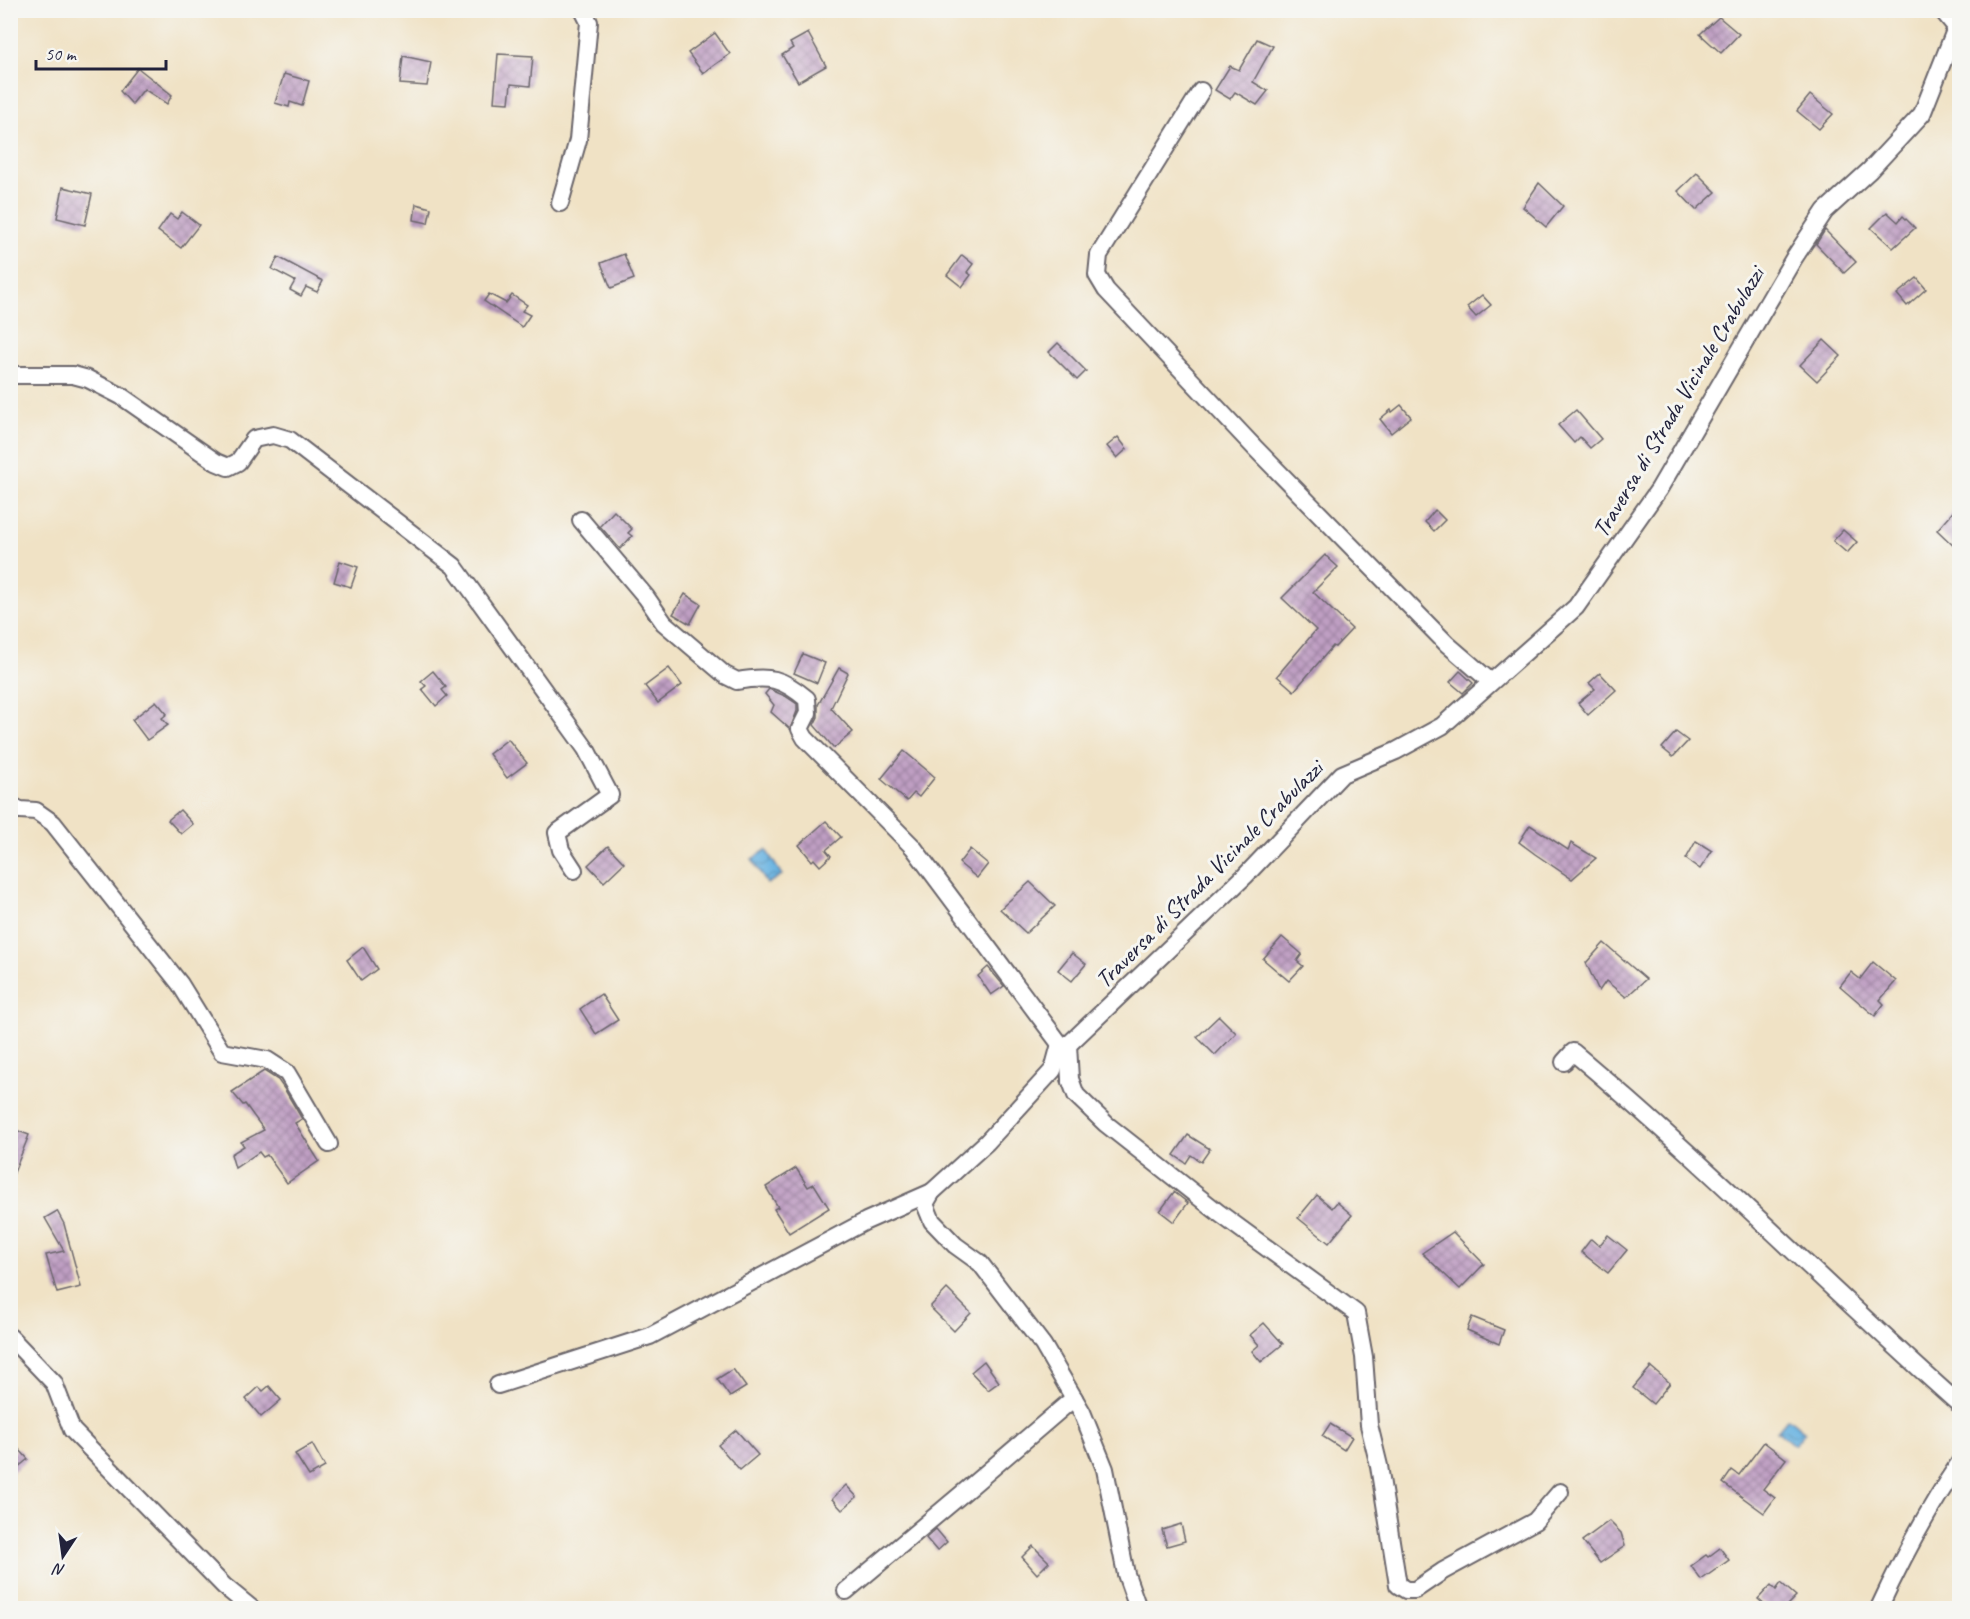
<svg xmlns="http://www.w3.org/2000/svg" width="1970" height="1619" viewBox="0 0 1970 1619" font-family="Caveat,sans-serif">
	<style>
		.water { fill: url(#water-waves); stroke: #466a8e; stroke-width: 1.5 }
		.building { fill: url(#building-cross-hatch) }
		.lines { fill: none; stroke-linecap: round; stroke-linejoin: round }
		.minor-casing { stroke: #6a656b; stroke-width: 20 }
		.minor { stroke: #fff; stroke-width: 16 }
		.labels { text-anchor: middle; stroke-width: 6; stroke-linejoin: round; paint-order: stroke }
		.street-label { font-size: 24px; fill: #22223b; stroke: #f6f6f2 }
	</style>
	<defs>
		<pattern id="water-waves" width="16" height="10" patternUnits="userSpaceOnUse" patternTransform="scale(1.5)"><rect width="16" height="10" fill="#69b3e1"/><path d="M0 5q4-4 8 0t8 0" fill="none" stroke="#5691b8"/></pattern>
		<pattern id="building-cross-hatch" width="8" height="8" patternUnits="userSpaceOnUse" patternTransform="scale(1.5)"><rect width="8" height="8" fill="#bf9fc3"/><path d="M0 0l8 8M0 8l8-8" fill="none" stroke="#9b81a0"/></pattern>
	</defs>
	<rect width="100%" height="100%" fill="#f6f6f2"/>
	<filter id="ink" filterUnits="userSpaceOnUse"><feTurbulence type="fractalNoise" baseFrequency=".0167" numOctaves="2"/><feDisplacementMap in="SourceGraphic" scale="12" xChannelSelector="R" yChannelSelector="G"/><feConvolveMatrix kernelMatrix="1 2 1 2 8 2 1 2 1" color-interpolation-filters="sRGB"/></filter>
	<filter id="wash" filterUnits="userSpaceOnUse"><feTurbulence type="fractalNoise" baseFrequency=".008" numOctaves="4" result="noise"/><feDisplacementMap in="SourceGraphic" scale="24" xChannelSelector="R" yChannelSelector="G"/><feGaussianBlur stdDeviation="1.35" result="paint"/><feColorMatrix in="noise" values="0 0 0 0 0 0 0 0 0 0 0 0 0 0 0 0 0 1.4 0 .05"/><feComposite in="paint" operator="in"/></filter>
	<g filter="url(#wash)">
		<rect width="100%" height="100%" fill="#f0e2c5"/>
		<!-- water -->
		<g class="water">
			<polygon points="766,850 782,875 767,884 752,859"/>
			<polygon points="1788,1418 1805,1432 1794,1445 1777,1431"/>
		</g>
		<g id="blocks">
			<!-- building -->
			<g class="building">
				<polygon points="1719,17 1739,34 1721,53 1700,34"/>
				<polygon points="715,33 730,54 703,73 688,53"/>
				<polygon points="808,33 826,66 798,82 782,55 793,48 790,43"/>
				<polygon points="1257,39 1273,46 1253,82 1268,91 1257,105 1235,92 1230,99 1215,90 1230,66 1239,70"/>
				<polygon points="498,54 533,56 530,86 511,84 509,103 494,102"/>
				<polygon points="403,56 431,62 427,86 400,84"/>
				<polygon points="138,68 172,95 167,104 144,89 132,104 120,91"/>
				<polygon points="284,74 309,81 302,106 290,102 289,107 275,103"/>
				<polygon points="1810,95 1833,114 1819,129 1797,111"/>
				<polygon points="1697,173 1716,192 1696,210 1678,191"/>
				<polygon points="1539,183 1563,206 1546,227 1523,207"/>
				<polygon points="63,187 92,194 85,225 57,218"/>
				<polygon points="416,204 431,208 428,223 414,220"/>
				<polygon points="182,212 199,225 181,248 158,231 170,214 177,219"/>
				<polygon points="1887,212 1898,222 1903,216 1915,228 1893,248 1871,228"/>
				<polygon points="1825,230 1856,262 1844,273 1816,244"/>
				<polygon points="624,254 634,279 611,288 601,263"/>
				<polygon points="962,255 973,264 967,272 971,275 962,287 947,275"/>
				<polygon points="278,257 323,281 317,292 306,287 301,296 290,290 295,281 272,269"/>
				<polygon points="1917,278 1926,289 1907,306 1897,294"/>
				<polygon points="489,294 506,303 512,295 527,305 522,311 530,315 522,327 484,301"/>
				<polygon points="1482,295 1491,305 1476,317 1467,307"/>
				<polygon points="1824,340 1841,356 1817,381 1800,365"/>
				<polygon points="1058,343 1086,371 1077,380 1049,352"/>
				<polygon points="1401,405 1411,417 1391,433 1380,419 1391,410 1392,412"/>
				<polygon points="1576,410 1601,439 1590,448 1580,437 1574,443 1558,425"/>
				<polygon points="1118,437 1127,449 1117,458 1107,446"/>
				<polygon points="1959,505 1959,551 1937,530"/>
				<polygon points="1435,510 1445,520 1434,531 1425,522"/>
				<polygon points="614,511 632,529 628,533 632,536 620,549 600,526"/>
				<polygon points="1843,530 1857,542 1847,553 1833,541"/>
				<polygon points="1325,555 1338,567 1313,592 1352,629 1335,647 1333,646 1294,691 1277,676 1316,630 1282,598"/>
				<polygon points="340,561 358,567 351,587 334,582"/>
				<polygon points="685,594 701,604 690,624 673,614"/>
				<polygon points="803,654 825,663 817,683 794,673"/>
				<polygon points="669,668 682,685 658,703 645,686"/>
				<polygon points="839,668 848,673 831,708 853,732 834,748 814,725 818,717 818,705"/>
				<polygon points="433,671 446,687 442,690 447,696 436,706 422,689 426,686 421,681"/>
				<polygon points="1460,671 1473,683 1463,693 1450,682"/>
				<polygon points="1600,673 1616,690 1588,715 1578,703 1595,689 1589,683"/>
				<polygon points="769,689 785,696 797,704 797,711 790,729 771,712 774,705 765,694"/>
				<polygon points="156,701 167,714 162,718 168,725 147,740 132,720"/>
				<polygon points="1676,732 1688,741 1673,757 1662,748"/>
				<polygon points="508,739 527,763 507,778 489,754"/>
				<polygon points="904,751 935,777 919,797 914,793 907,801 881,779"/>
				<polygon points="180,810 193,824 181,834 168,820"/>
				<polygon points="826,821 841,837 826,850 831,856 820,866 814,859 812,861 799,845"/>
				<polygon points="1530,825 1568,850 1571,843 1596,858 1572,879 1535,854 1519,842"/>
				<polygon points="1696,841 1712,851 1700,869 1686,859"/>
				<polygon points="608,846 624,863 604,882 588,865"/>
				<polygon points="970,849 988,864 977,878 959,863"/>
				<polygon points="1030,882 1055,906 1026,933 1000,909"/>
				<polygon points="1282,937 1302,954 1297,961 1303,966 1289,981 1263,959"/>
				<polygon points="1604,943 1646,979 1626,997 1606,981 1599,991 1586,963"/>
				<polygon points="363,947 377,969 361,981 347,960"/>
				<polygon points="1072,953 1086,964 1072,981 1058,970"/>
				<polygon points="1873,962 1896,981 1880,1000 1884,1004 1875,1016 1840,986 1851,972 1860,979"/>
				<polygon points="988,967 1004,986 991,995 978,976"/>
				<polygon points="601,994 618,1020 596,1034 580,1009"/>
				<polygon points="1219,1016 1236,1033 1215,1055 1197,1037"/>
				<polygon points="264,1071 278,1080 285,1090 302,1119 295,1123 319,1161 287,1183 267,1155 263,1157 259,1152 235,1168 231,1154 244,1146 241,1142 264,1130 245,1104 243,1105 232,1092"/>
				<polygon points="10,1128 29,1135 11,1180 10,1180"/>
				<polygon points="1188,1135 1210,1149 1201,1162 1191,1155 1186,1163 1174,1155"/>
				<polygon points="796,1168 808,1187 814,1184 829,1208 789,1233 774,1209 778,1207 766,1187"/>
				<polygon points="1174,1192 1188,1203 1174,1222 1160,1211"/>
				<polygon points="1317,1195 1332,1208 1337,1202 1352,1215 1329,1243 1298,1218"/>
				<polygon points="57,1211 64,1224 81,1287 57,1293 46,1255 64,1251 45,1218"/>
				<polygon points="1453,1232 1484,1264 1460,1289 1422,1253"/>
				<polygon points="1608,1235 1627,1250 1608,1273 1581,1252 1591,1239 1599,1246"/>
				<polygon points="947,1289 971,1313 954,1331 930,1307"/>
				<polygon points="1472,1317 1504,1330 1499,1344 1467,1330"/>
				<polygon points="1264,1323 1283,1344 1261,1362 1252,1351 1259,1345 1250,1335"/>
				<polygon points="984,1361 999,1382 988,1390 971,1372"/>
				<polygon points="1651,1367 1670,1383 1653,1404 1633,1388"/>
				<polygon points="733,1369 746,1387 730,1397 717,1379"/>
				<polygon points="269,1386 281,1400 261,1417 246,1399 259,1387 263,1391"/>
				<polygon points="1330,1424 1352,1437 1344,1450 1322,1436"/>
				<polygon points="736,1430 758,1455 740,1470 718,1445"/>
				<polygon points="1764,1442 1786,1459 1763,1489 1775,1498 1764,1513 1723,1483 1732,1470 1739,1475"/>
				<polygon points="312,1444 325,1467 309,1476 295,1454"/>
				<polygon points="18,1448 28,1459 10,1474 10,1455"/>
				<polygon points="846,1485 857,1497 842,1510 832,1499"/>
				<polygon points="1609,1521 1621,1533 1625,1546 1600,1563 1582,1541"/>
				<polygon points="1181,1524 1185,1541 1167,1546 1162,1530"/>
				<polygon points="936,1529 947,1542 937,1551 926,1538"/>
				<polygon points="1033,1546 1049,1562 1037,1574 1022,1557"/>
				<polygon points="1720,1548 1729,1560 1701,1580 1691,1566 1706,1555 1708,1557"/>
				<polygon points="1781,1583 1796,1596 1784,1608 1768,1608 1758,1599 1771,1585 1776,1590"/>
			</g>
		</g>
	</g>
	<g filter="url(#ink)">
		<use href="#blocks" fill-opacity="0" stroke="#6a656b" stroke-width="1.5"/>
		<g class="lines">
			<defs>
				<g id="minor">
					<polyline points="1942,10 1960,32"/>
					<polyline points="1201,91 1099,255 1097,275 1106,290 1255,448 1447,644 1491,682"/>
					<polyline points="560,203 578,140 589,22 583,10"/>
					<polyline points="10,375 73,375 88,379 121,396 216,462 228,467 238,462 254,439 273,435 290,440 454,566 586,749 610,795 557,833 561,850 574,870"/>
					<path d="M581 520 646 597 664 623 725 675 737 681C769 675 782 678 807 699L808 713 800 729 805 738 913 847 1060 1044 1068 1045 1245 876 1342 774 1396 751 1442 726 1576 607 1659 489 1794 258 1825 211 1870 170 1922 114 1956 28"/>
					<polyline points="10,805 20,810 36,811 53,823 180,984 222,1052 267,1060 287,1073 329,1144"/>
					<polyline points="1060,1044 1053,1070 987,1142 932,1192 925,1204 932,1221 955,1245 980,1263 1043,1345 1082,1412 1105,1469 1126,1574 1138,1608"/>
					<polyline points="1068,1045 1070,1079 1076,1095 1106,1124 1219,1213 1356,1313 1364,1357 1369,1425 1379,1466 1398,1585 1406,1590 1415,1590 1443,1571 1535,1521 1560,1492"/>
					<path d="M1564 1062 1573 1052C1707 1164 1829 1289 1960 1405"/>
					<polyline points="10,1337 54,1383 72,1430 224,1586 251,1608"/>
					<polyline points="498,1385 650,1336 866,1221 932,1192"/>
					<polyline points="846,1591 963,1493 1074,1398"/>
					<path d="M1879 1608C1902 1558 1929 1508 1960 1462"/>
				</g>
			</defs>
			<!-- minor casing -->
			<use href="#minor" class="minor-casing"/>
			<!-- minor -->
			<use href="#minor" class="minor"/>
		</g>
	</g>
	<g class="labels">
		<!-- street labels -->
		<g class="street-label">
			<text transform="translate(1678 402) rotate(-59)" y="8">Traversa di Strada Vicinale Crabulazzi</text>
			<text transform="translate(1209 874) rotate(-45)" y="8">Traversa di Strada Vicinale Crabulazzi</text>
		</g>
	</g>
	<!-- margin -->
	<rect width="1970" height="1619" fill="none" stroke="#f6f6f2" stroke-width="36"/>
	<!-- north arrow -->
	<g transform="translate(63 1556) rotate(193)" stroke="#f6f6f2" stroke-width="4.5" paint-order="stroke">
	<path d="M0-4.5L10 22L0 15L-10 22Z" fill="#22223b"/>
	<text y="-9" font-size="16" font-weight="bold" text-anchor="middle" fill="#22223b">N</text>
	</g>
	<!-- scale -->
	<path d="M36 60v9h130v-9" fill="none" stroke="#22223b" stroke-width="3"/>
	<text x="45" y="60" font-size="18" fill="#22223b" stroke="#f6f6f2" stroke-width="4.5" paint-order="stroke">50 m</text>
</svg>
